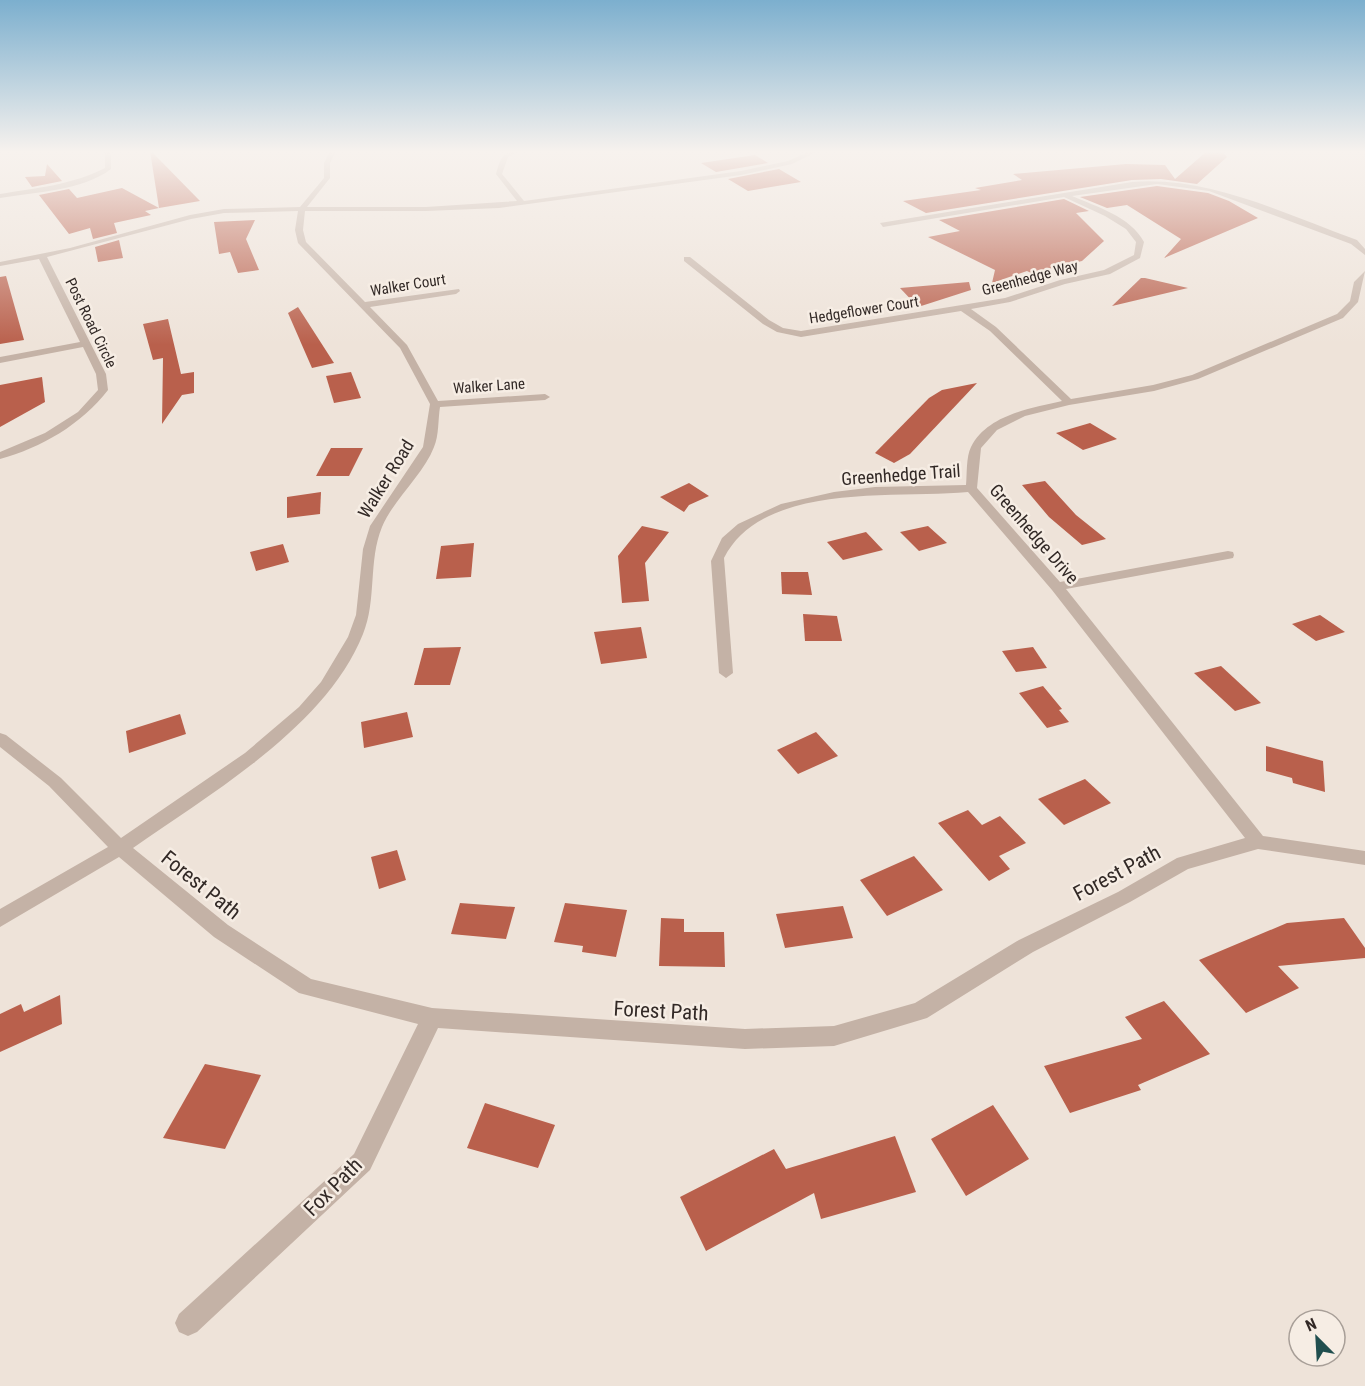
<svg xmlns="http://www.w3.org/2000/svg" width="1365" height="1386" viewBox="0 0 1365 1386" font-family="'Roboto Condensed',sans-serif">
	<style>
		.building { fill: #b9604c }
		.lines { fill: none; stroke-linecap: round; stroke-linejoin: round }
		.minor { fill: #c4b2a6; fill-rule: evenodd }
		.labels { text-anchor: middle; stroke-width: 5; stroke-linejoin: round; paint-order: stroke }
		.far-street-label { font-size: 15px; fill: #322926; stroke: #f6ede4 }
		.street-label { font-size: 18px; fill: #322926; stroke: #f6ede4 }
		.near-street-label { font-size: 21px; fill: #322926; stroke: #f6ede4 }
	</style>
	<rect width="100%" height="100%" fill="#eee3d9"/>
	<!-- building -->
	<g class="building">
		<polygon points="150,151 151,151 200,201 159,208"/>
		<polygon points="1207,151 1222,151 1227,157 1197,184 1161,179 1132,180 926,213 903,201 981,190 975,188 1022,180 1013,174 1126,164 1165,165 1175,179"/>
		<polygon points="755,155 768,163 716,172 701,163"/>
		<polygon points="47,164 62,181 32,187 25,177 45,176"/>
		<polygon points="779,169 801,182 748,191 728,179"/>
		<polygon points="1157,186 1208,193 1229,201 1258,218 1164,258 1181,239 1127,205 1107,208 1080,197"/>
		<polygon points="122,188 159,208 145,211 151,215 114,223 117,233 93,239 90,228 69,234 39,195 69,189 77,198"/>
		<polygon points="1064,199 1089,211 1076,213 1104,241 1082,261 1031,273 1027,271 992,283 995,270 928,237 960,231 939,220"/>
		<polygon points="255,220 246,239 259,270 238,273 230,252 219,254 214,222"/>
		<polygon points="119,240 123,258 98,262 95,247"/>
		<polygon points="6,276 24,340 0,344 0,277"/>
		<polygon points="1141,278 1145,278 1188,288 1112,306"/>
		<polygon points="969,282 971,290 918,307 900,288"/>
		<polygon points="298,307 334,363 312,368 288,313"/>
		<polygon points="168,319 181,374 194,372 194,393 182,395 162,424 163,358 153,360 143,324"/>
		<polygon points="351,372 361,398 334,403 326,376"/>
		<polygon points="42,377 45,402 0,427 0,385"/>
		<polygon points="977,383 910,454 894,463 875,453 929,398 942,390"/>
		<polygon points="1090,423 1117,439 1083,450 1056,433"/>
		<polygon points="331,448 363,448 349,476 316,476"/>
		<polygon points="1045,481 1076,515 1106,539 1082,545 1049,517 1022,485"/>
		<polygon points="689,483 709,496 689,505 684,512 660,497"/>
		<polygon points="321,492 320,514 287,518 287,497"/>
		<polygon points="642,526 669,532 645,563 649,601 622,603 618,556"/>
		<polygon points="928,526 947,543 919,551 900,532"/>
		<polygon points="866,532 883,550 843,560 827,542"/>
		<polygon points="474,543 471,577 436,579 441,546"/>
		<polygon points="283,544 289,562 256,571 250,552"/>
		<polygon points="781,572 808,572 812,595 782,594"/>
		<polygon points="803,614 837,616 842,641 805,641"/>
		<polygon points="1320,615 1345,632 1316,641 1292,624"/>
		<polygon points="641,627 647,658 601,664 594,632"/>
		<polygon points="461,647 450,685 414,685 424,648"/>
		<polygon points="1033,647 1047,668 1016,672 1002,651"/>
		<polygon points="1221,666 1261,703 1235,711 1194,673"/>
		<polygon points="1043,686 1062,709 1059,710 1069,722 1047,728 1019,693"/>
		<polygon points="407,712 413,737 364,748 361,722"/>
		<polygon points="180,714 186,734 129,753 126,731"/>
		<polygon points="816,732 838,756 798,774 777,750"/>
		<polygon points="1266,746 1323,761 1325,792 1293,783 1292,778 1266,771"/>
		<polygon points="1085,779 1111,803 1064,825 1038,799"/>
		<polygon points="968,810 982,825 1000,816 1026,843 999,856 1010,869 989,881 938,823"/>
		<polygon points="397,850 406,880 379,889 371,857"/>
		<polygon points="914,856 943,890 887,916 860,880"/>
		<polygon points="460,903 515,907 506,939 451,934"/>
		<polygon points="565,903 627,910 616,957 582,952 583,946 554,942"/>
		<polygon points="843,906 853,938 785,948 776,914"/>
		<polygon points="661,918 684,919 684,932 724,932 725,967 659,966"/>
		<polygon points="1344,918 1365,948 1365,958 1278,966 1299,988 1246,1013 1199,960 1287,923"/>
		<polygon points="60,995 62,1024 0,1052 0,1014 21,1004 24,1012"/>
		<polygon points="1164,1001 1210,1054 1138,1085 1141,1090 1070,1113 1044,1066 1142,1039 1125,1017"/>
		<polygon points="205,1064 261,1075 225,1149 163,1138"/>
		<polygon points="485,1103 555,1125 538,1168 467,1148"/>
		<polygon points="993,1105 1029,1159 966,1196 931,1139"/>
		<polygon points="895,1136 916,1192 821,1219 814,1193 706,1251 680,1197 774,1149 786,1169"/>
	</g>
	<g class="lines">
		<!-- minor -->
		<g class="minor">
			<path d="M105 151H111V169C82 191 35 192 0 198V194C36 188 72 185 105 168Z"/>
			<path d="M330 151H336L330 163V178L307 207H426L517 201 496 174C500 160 502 151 518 151L508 157 502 174 524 201 741 171 788 161 810 151H818L792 164 741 175 499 208 426 211H305L303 230 306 242 365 302 459 289 460 291 456 294 370 307 407 345 438 401 545 394 550 397 545 400 440 407C438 419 439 436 434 447 424 474 393 500 382 527 368 561 377 600 363 634 326 727 211 793 133 848L228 925 311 979 432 1008 745 1029 834 1026 915 1003 1019 940 1118 892 1177 858 1245 838 1052 590 968 492C897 499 763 481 724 558L733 673 726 678 719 673 711 561 722 538 738 524 781 504 834 492 875 487 966 485C967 474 966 457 971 447 987 415 1031 408 1062 401L990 331 961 311 801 337 777 332 763 324 684 261V257H690L769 320 783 328 801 331 1005 298 1060 280 1104 270 1134 255 1136 242 1126 229 1105 216 1064 197 883 227 880 223 1132 182C1210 176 1284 214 1357 240L1365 249V255L1351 244 1209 191 1157 184 1072 196C1097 207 1130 216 1144 242L1140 258 1110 274 1065 284 1010 302 971 309 996 327 1071 399 1153 385 1192 375 1337 314 1350 301 1354 282 1365 271 1358 302 1343 318 1198 379 1154 391 1069 405 1025 416 997 430 981 448 977 488 1060 582 1228 551 1233 552 1234 555 1233 558 1228 559 1066 589 1263 836 1365 851V865L1258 849 1188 869 1130 902 1033 952 927 1018 834 1046 745 1049 438 1028 370 1170 197 1332 188 1336 179 1332 175 1323 179 1314 354 1154 418 1024 299 993 214 937 119 857 0 927V909L108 847 49 786 0 747V733L6 735 61 778 121 838 245 753 299 707 321 682 348 637 356 615 363 549 370 526 423 447 430 404 400 348 298 243 295 230 298 211 224 213 191 219 47 257 106 374 108 390C82 424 41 448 0 459V452L45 433 78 412 98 390 96 374 83 347 0 363V357L80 342 39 259 0 266V262L70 248 190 215 224 209 300 207 324 178V163Z"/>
		</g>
	</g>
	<!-- sky -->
	<linearGradient id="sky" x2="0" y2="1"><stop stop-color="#7cafce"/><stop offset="0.44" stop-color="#f7f2ee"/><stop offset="1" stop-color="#f7f2ee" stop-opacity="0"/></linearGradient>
	<rect width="1365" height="345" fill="url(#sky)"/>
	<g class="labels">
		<!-- far-street labels -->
		<g class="far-street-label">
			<text transform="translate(1030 278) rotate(-15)" y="5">Greenhedge Way</text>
			<text transform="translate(408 285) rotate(-9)" y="5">Walker Court</text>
			<text transform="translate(864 310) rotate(-9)" y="5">Hedgeflower Court</text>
			<text transform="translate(91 323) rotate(64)" y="5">Post Road Circle</text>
			<text transform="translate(489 386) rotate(-4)" y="5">Walker Lane</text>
		</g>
		<!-- street labels -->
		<g class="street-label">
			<text transform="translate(901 475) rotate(-4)" y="6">Greenhedge Trail</text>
			<text transform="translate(386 479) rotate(-58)" y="6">Walker Road</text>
			<text transform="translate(1034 534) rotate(49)" y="6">Greenhedge Drive</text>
		</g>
		<!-- near-street labels -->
		<g class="near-street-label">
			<text transform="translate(1117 873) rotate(-28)" y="7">Forest Path</text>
			<text transform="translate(201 885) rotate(39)" y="7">Forest Path</text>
			<text transform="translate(661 1011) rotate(3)" y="7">Forest Path</text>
			<text transform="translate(333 1187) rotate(-45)" y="7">Fox Path</text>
		</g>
	</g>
	<!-- north arrow -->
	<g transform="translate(1317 1338) rotate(336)"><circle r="28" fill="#f6ede4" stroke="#a89f98" stroke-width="1.5"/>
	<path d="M0-4.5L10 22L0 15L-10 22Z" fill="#204e4e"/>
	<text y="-9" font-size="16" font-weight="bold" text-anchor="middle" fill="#322926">N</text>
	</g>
</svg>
